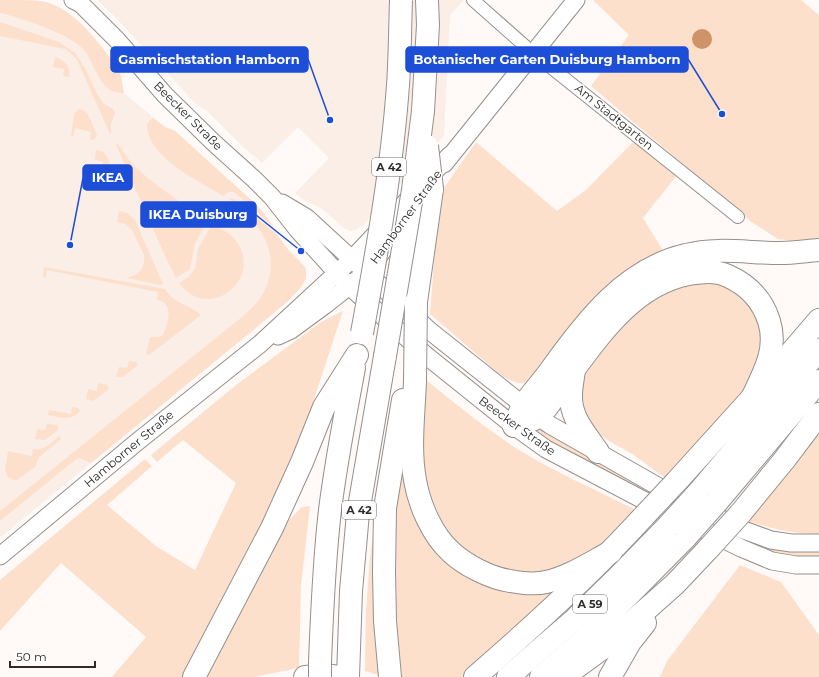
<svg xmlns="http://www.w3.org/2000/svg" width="819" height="677" viewBox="0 0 819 677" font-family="Montserrat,sans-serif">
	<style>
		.built { fill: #faeee6 }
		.green { fill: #fde0cb }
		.water { fill: #ce9368 }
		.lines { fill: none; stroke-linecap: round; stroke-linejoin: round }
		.street-casing { stroke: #94908d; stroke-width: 14 }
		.secondary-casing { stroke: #94908d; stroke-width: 19 }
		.highway-casing { stroke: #94908d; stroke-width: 24 }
		.street { stroke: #fff; stroke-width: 12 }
		.secondary { stroke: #fff; stroke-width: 17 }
		.highway { stroke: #fff; stroke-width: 22 }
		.highway-bridge-casing { stroke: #94908d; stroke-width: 24; stroke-linecap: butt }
		.highway-bridge { stroke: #fff; stroke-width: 22 }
		.labels { text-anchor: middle; stroke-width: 3; stroke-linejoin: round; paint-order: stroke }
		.shield { fill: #fff; stroke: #6c6b6a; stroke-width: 1 }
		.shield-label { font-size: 11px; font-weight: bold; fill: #2d2c2a }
		.street-label { font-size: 12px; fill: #2d2c2a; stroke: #fff }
		.leader { fill: none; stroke: #1d4ed8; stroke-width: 1.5 }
		.callout-dot { fill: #1d4ed8; stroke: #fff; stroke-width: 1.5 }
		.callout { fill: #1d4ed8; stroke: #1d4ed8; stroke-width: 1.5 }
		.callout-label { font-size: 13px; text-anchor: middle; font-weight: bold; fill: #fff }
	</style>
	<rect width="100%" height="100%" fill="#fffaf7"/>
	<!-- built -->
	<g class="built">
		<polygon points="0,0 36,0 47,3 61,8 83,26 117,67 121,75 124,93 165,127 175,131 249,198 263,212 283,243 300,261 306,271 306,278 302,286 288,301 0,538"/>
		<polygon points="97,0 464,0 450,15 444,136 362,226 356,230 350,231 344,228 322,209 304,200 295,193 329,158 298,127 262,163 242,146 208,112 197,105 116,18"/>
	</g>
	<!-- green -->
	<g class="green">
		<path d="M0 0C15 0 32 0 46 2 72 10 89 31 105 51 109 57 115 62 118 69 122 76 122 84 124 93 100 95 96 65 84 50 70 34 22 18 0 13Z"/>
		<polygon points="593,0 801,0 819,15 819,239 804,242 778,239 750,221 591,86 629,35"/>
		<polygon points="0,22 59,42 75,53 85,68 97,94 103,103 113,109 115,113 111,124 111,134 110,134 79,64 76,58 70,53 65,49 0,36"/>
		<path d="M55 57C64 60 72 67 69 77L63 76 64 69 53 67Z"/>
		<path d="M79 109C89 109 93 127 97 135L95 139 90 140 91 132 75 128 73 136H71L74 114Z"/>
		<path d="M153 118 165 127 175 131 249 198 263 212 273 226 234 192H229L223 196C199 181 147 157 147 125L149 121Z"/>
		<path d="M635 140 677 175 643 218 665 254 529 383C516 385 507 379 497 372L430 314 439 195 476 142 557 211 586 190Z"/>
		<path d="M118 144C125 154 132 165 142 173 162 191 186 204 207 222L195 243 190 269 176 278 166 258 116 145Z"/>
		<path d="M96 150C97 150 102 151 103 152 107 154 111 165 110 170H101L103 162 95 160Z"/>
		<path d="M230 198 234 199 278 236 289 251 305 267 306 271V278L302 286 288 301 251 332 91 463 80 458 75 460 0 521V511L242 317C249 311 256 304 261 297 285 258 261 221 229 199Z"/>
		<polygon points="119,211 127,213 135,220 163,284 161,285 127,278 137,274 142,269 144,263 144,255 132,230 125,224 117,222"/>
		<path d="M212 224C219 228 228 232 233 237 268 276 209 325 179 283L188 277 195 269 197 257 198 249Z"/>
		<path d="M44 267 165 289C174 304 189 304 201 315L149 355 146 354 150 337H159L163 335C168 323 175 303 157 300L158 292 47 270 46 278 43 276Z"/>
		<path d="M706 278 735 285 767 328 759 374 668 479C656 473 646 463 635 456 623 448 608 442 598 433 590 426 589 413 581 407L578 380 613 328 656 294Z"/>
		<polygon points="343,311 296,454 284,486 186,677 112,677 146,637 61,563 0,631 0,580 145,459 152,466 107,505 156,546 195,570 236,483 183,440 157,462 151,455 236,385 321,322"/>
		<polygon points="129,361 136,362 138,365 123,377 116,377 119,367 127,368"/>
		<path d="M426 380C456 404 486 429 519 450 557 473 598 491 638 511 623 525 608 541 590 553 584 557 576 560 568 563 563 566 557 569 552 571 530 577 516 575 496 566 489 563 482 561 476 558 449 543 434 509 427 480 420 448 424 412 426 380Z"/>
		<polygon points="98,383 107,385 109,388 108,390 93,401 86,399 88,389 97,391"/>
		<path d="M72 407 78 408 80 411C71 422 60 417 48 415L49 410 71 414Z"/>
		<polygon points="47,424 57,425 58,428 58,430 45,440 35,439 37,429 45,430"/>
		<polygon points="540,425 656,492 651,498 541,436 536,431 537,428"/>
		<path d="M819 429V534C794 535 771 528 747 521Z"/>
		<path d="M404 431 408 479 471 575 569 581 501 644 461 677H402C398 643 393 608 393 574 392 526 399 478 404 431Z"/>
		<path d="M59 436 61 438 60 440 39 457 35 467 17 480H14L8 477 5 470 8 451 32 456 33 449C45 451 51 443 59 436Z"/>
		<polygon points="381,474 382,676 365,671 366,611 370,557"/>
		<polygon points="310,506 301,586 299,668 254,677 200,677 277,532 302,507"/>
		<path d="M736 534C762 548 790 554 819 551V560L793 559 732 539Z"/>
		<polygon points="740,565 781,582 819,635 819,677 660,677 667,661"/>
	</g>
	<!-- water -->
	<circle class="water" cx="702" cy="39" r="10"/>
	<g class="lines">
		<defs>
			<polyline id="street" points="473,0 533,53 738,217"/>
			<g id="secondary">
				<polyline points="73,0 81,4 117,40 165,95 214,143 255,180 272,197 297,229 349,286 428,357 514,426 546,449 647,502 741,548 772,561 796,565 819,565"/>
				<polyline points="444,164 576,0"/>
				<polyline points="282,203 307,218 430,331 538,417 550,425 659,487 741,529 771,540 791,543 819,543"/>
				<polyline points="376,260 408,215"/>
				<polyline points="278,336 291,330 325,305 358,279"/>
				<polyline points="0,556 137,442 260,344 352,259 450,155"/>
			</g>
			<g id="highway">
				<polyline points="423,111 428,25 427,0"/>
				<polyline points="416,302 432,189"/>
				<path d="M574 370C573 378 571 387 571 395 570 418 586 434 598 452"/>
				<path d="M415 380C414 412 409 448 415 480 419 504 432 535 451 552 465 565 490 578 510 581 521 583 534 585 546 582 569 577 590 563 611 552"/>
				<path d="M514 426C521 424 534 421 539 416 548 408 554 397 561 387 595 342 630 285 689 274 702 272 715 270 728 276 748 285 762 299 769 321 778 349 764 373 752 398"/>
				<path d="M514 426C517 419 520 411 524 404 532 393 542 382 550 371 585 322 625 269 686 255 717 247 748 253 780 253 793 253 806 251 819 250"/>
				<polyline points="676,482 752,398 819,320"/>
				<polyline points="698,493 819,350"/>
				<polyline points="717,502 819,381"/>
				<polyline points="740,514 785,459 819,414"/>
				<path d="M320 662C322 611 324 561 330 510 336 462 345 415 354 368"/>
				<polyline points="194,677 272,528 302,462 324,407 357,355"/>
				<polyline points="305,677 327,675 339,677"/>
				<polyline points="348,677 351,591 358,513 385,356"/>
				<polyline points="390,677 385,621 384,572 385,508 403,400"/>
				<path d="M475 677C534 626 591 574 644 516"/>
				<polyline points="508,677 574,620 620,575 667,527"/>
				<polyline points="541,677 585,639 686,537"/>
				<polyline points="563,677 604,647 675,584 709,548"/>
				<polyline points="610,677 630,642 645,623"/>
			</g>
		</defs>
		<!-- street casing -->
		<use href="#street" class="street-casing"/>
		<!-- secondary casing -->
		<use href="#secondary" class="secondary-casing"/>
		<!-- highway casing -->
		<use href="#highway" class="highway-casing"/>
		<!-- street -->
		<use href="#street" class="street"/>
		<!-- secondary -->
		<use href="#secondary" class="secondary"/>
		<!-- highway -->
		<use href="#highway" class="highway"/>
		<defs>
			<g id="highway-bridge">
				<polyline points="427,146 432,189"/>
				<path d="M362 333C377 251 392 169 398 85 400 57 400 28 401 0"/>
				<polyline points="385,356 413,190 423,111"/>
				<polyline points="415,380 416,302"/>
				<polyline points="644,516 676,482"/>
				<polyline points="667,527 698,493"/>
				<polyline points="686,537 717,502"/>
				<polyline points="709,548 740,514"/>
				<polyline points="320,662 320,677"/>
			</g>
		</defs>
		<!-- highway-bridge casing -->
		<use href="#highway-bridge" class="highway-bridge-casing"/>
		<!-- highway-bridge -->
		<use href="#highway-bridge" class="highway-bridge"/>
	</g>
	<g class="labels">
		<!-- shield labels -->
		<g class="shield">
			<rect x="372" y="158" width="34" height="18" rx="3"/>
			<rect x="342" y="501" width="34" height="18" rx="3"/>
			<rect x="573" y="595" width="34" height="18" rx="3"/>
		</g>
		<g class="shield-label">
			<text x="389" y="171">A 42</text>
			<text x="359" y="514">A 42</text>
			<text x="590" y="608">A 59</text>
		</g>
		<!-- street labels -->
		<g class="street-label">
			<text transform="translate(188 116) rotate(45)" y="4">Beecker Straße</text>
			<text transform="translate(614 117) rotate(39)" y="4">Am Stadtgarten</text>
			<text transform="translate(406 217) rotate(-54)" y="4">Hamborner Straße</text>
			<text transform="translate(517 426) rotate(36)" y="4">Beecker Straße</text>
			<text transform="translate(129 449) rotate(-40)" y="4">Hamborner Straße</text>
		</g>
	</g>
	<!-- callouts -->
	<path class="leader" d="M330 120L308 59M722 114L688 59M70 245L83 178M301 251L256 215"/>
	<g class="callout-dot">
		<circle cx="330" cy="120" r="4"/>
		<circle cx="722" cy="114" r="4"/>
		<circle cx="70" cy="245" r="4"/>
		<circle cx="301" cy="251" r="4"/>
	</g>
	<g class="callout">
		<rect x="111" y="47" width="197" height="25" rx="4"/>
		<rect x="406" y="47" width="282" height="25" rx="4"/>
		<rect x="83" y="165" width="49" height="25" rx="4"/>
		<rect x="141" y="202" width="115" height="25" rx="4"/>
	</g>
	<g class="callout-label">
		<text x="209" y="64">Gasmischstation Hamborn</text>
		<text x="547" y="64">Botanischer Garten Duisburg Hamborn</text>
		<text x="108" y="182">IKEA</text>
		<text x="198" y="219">IKEA Duisburg</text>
	</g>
	<!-- scale -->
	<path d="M10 661v6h85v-6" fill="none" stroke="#2d2c2a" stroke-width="2"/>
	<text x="16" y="661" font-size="12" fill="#2d2c2a" stroke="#ffffff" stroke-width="3" paint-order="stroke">50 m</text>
</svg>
